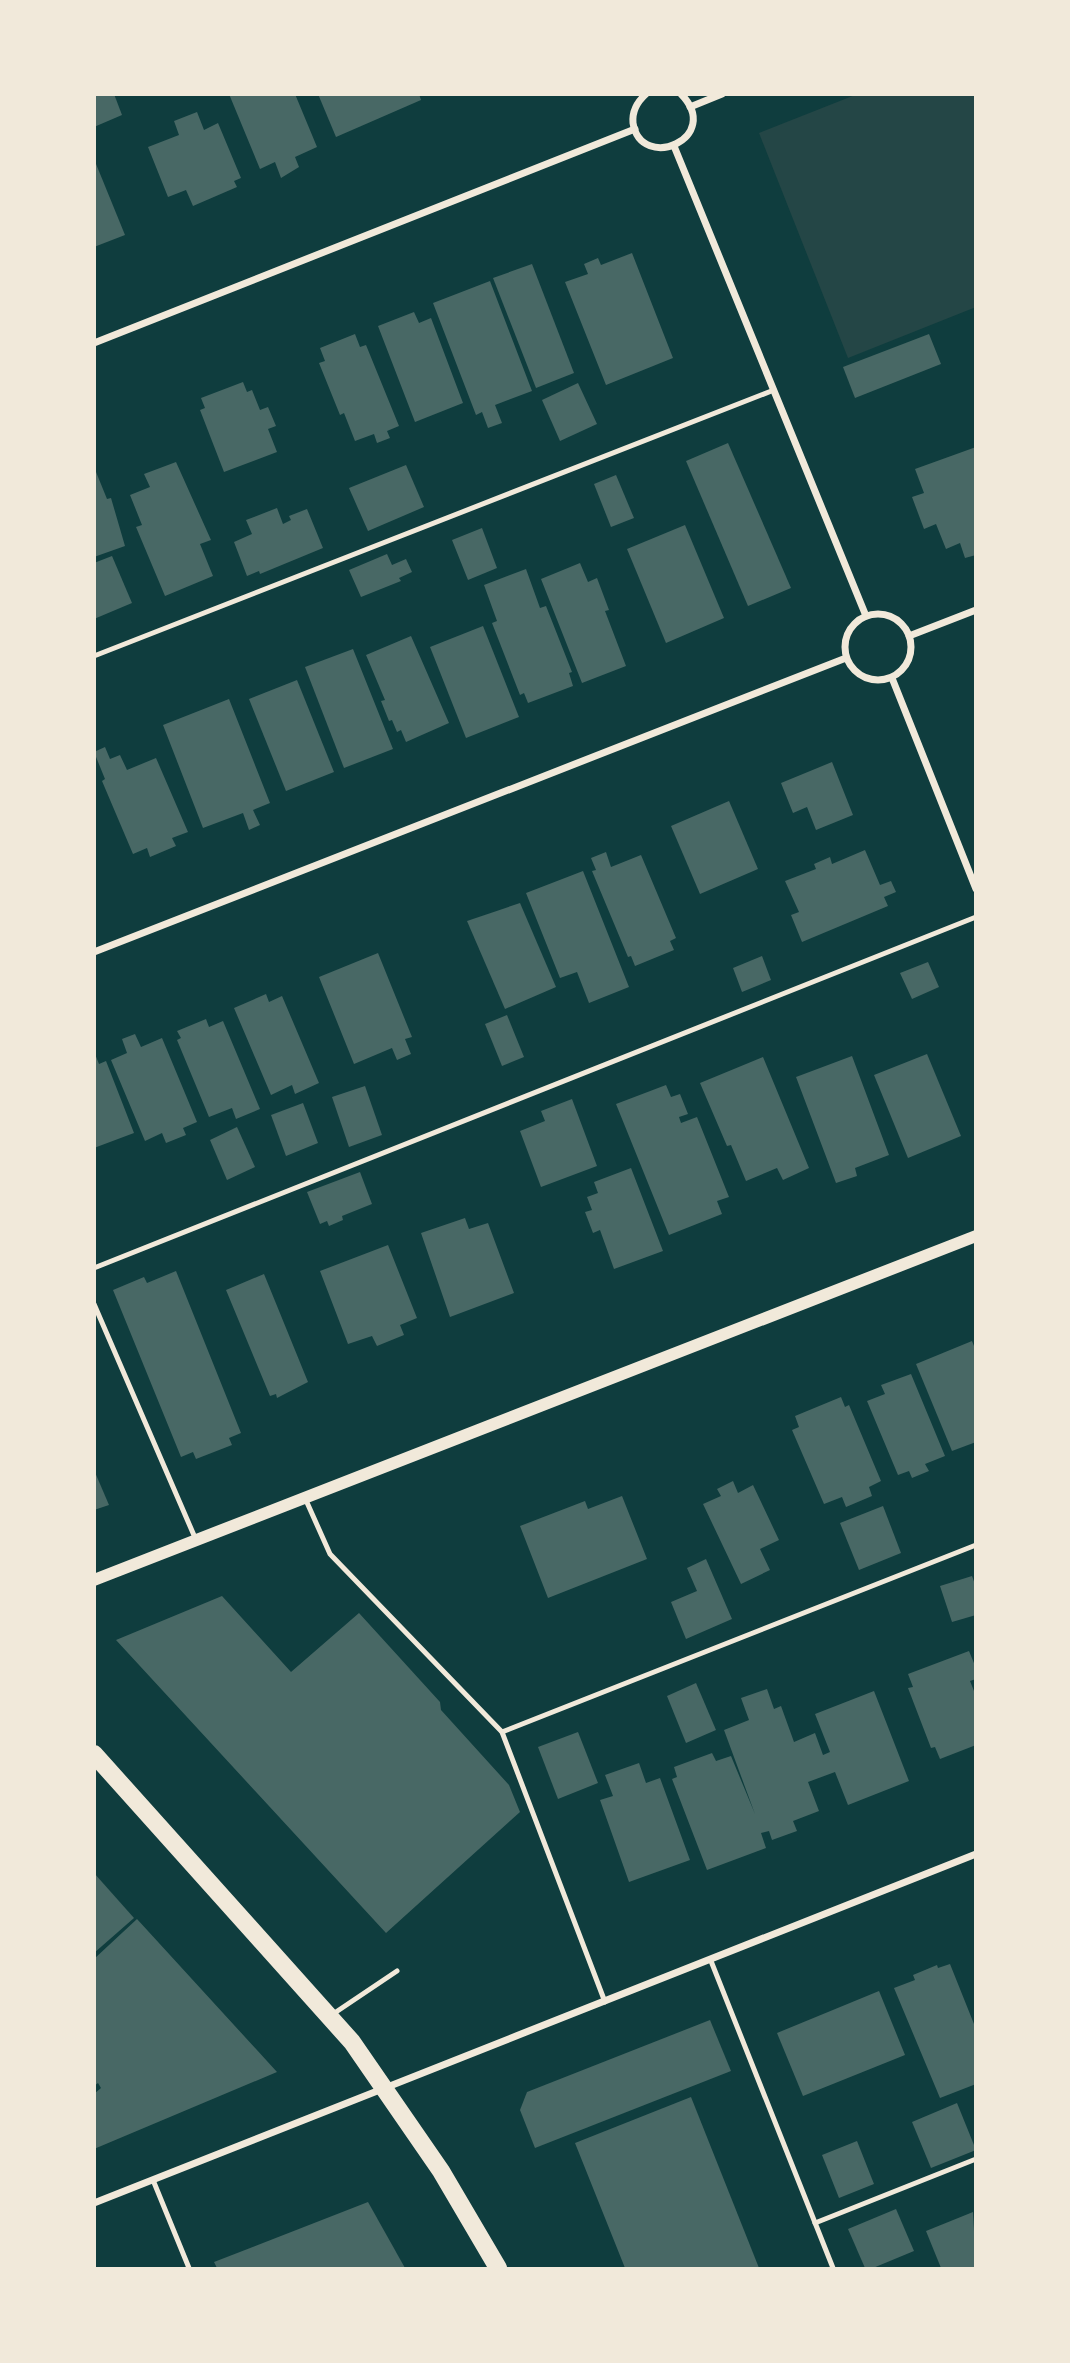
<svg xmlns="http://www.w3.org/2000/svg" width="1070" height="2363" viewBox="0 0 1070 2363" font-family="Lora,serif">
	<style>
		.green { fill: #244646 }
		.building { fill: #486865 }
		.lines { fill: none; stroke-linecap: round; stroke-linejoin: round }
		.service { stroke: #f1e9da; stroke-width: 5 }
		.minor { stroke: #f1e9da; stroke-width: 7 }
		.tertiary { stroke: #f1e9da; stroke-width: 12 }
		.primary { stroke: #f1e9da; stroke-width: 18 }
	</style>
	<rect width="100%" height="100%" fill="#0f3d3e"/>
	<!-- green -->
	<polygon class="green" points="855,95 975,95 976,307 848,358 759,133"/>
	<!-- building -->
	<g class="building">
		<polygon points="94,94 114,94 122,115 94,127"/>
		<polygon points="229,94 295,94 317,147 295,157 299,167 281,178 275,162 260,169"/>
		<polygon points="318,94 419,94 421,100 336,137"/>
		<polygon points="197,112 204,130 218,123 241,178 234,181 237,187 193,206 186,190 168,197 148,147 179,135 174,121"/>
		<polygon points="94,159 125,235 94,247"/>
		<polygon points="632,253 673,358 606,385 565,282 588,274 584,264 598,258 601,265"/>
		<polygon points="532,264 574,373 536,388 493,278"/>
		<polygon points="490,281 532,391 495,405 502,423 488,428 482,412 476,415 433,303"/>
		<polygon points="414,312 419,323 431,318 463,403 415,422 378,326"/>
		<polygon points="355,334 360,347 366,345 399,426 387,431 390,438 377,443 374,434 355,441 344,413 340,415 319,363 325,361 320,348"/>
		<polygon points="929,334 941,364 855,398 843,367"/>
		<polygon points="243,382 247,392 252,390 260,410 268,407 276,426 268,429 277,452 224,472 200,410 205,408 201,398"/>
		<polygon points="578,383 597,424 560,441 542,400"/>
		<polygon points="728,443 791,588 748,606 686,461"/>
		<polygon points="976,447 976,555 965,558 960,543 946,549 936,524 924,529 912,497 924,493 915,469"/>
		<polygon points="176,462 211,540 200,544 213,576 165,596 136,527 142,525 130,495 150,487 144,474"/>
		<polygon points="406,465 424,507 368,531 349,488"/>
		<polygon points="94,467 107,499 111,498 125,546 94,557"/>
		<polygon points="616,475 634,518 611,527 594,484"/>
		<polygon points="277,508 283,524 291,520 289,516 307,509 323,548 260,574 259,571 247,576 234,542 252,534 246,520"/>
		<polygon points="685,525 724,618 666,643 627,549"/>
		<polygon points="482,528 497,568 468,580 452,540"/>
		<polygon points="387,554 392,565 406,559 412,572 399,578 401,581 361,597 349,570"/>
		<polygon points="112,556 132,603 94,619 94,563"/>
		<polygon points="580,563 588,582 597,578 609,610 605,611 626,666 582,683 541,579"/>
		<polygon points="526,569 540,608 546,606 572,672 569,673 573,686 528,703 524,693 520,695 492,623 497,621 484,585"/>
		<polygon points="483,626 519,717 466,738 430,647"/>
		<polygon points="411,636 449,723 406,742 401,730 397,732 392,720 389,721 381,701 385,700 366,655"/>
		<polygon points="353,649 393,749 344,768 305,667"/>
		<polygon points="297,680 334,772 286,791 249,699"/>
		<polygon points="229,699 270,803 253,810 260,825 249,830 243,813 203,828 163,725"/>
		<polygon points="105,747 110,759 120,755 127,770 156,758 188,832 172,838 176,846 150,857 147,848 133,854 102,781 105,779 94,752"/>
		<polygon points="832,762 853,815 816,830 807,807 793,813 781,783"/>
		<polygon points="729,801 758,869 700,894 671,826"/>
		<polygon points="865,850 880,885 891,881 896,892 884,897 888,906 802,942 791,915 799,912 785,881 816,869 814,864 830,857 832,864"/>
		<polygon points="606,852 611,867 641,855 676,938 670,941 674,950 635,966 631,956 628,957 592,871 596,870 591,858"/>
		<polygon points="583,871 629,987 589,1003 577,972 560,978 526,893"/>
		<polygon points="520,903 556,987 505,1009 467,921"/>
		<polygon points="378,953 412,1037 405,1039 411,1054 397,1060 392,1048 354,1064 319,977"/>
		<polygon points="762,956 771,980 742,992 733,968"/>
		<polygon points="928,962 939,987 912,999 900,973"/>
		<polygon points="266,994 269,1002 282,996 319,1083 295,1094 292,1085 271,1095 234,1008"/>
		<polygon points="507,1015 524,1057 502,1066 485,1024"/>
		<polygon points="206,1019 209,1027 223,1021 260,1109 236,1119 232,1108 209,1117 177,1040 181,1038 177,1031"/>
		<polygon points="135,1034 141,1047 162,1038 197,1122 183,1128 186,1135 166,1143 162,1133 145,1141 111,1060 127,1053 122,1039"/>
		<polygon points="95,1054 99,1064 106,1061 134,1133 94,1148"/>
		<polygon points="927,1054 961,1136 908,1158 874,1075"/>
		<polygon points="852,1056 889,1155 855,1168 857,1176 836,1183 796,1077"/>
		<polygon points="763,1057 809,1168 783,1180 777,1168 746,1181 731,1145 727,1146 700,1083"/>
		<polygon points="666,1085 671,1097 680,1094 688,1114 679,1117 681,1123 697,1117 729,1197 717,1201 722,1214 669,1235 616,1104"/>
		<polygon points="365,1086 382,1135 349,1147 332,1097"/>
		<polygon points="572,1099 597,1166 541,1187 520,1131 545,1121 541,1111"/>
		<polygon points="303,1103 318,1143 286,1156 271,1115"/>
		<polygon points="237,1127 255,1167 227,1180 210,1140"/>
		<polygon points="631,1168 663,1251 614,1269 600,1230 593,1233 585,1212 592,1210 587,1197 598,1193 594,1182"/>
		<polygon points="360,1172 372,1204 342,1216 343,1220 329,1226 327,1221 320,1224 307,1192"/>
		<polygon points="465,1218 469,1229 488,1223 514,1293 450,1317 421,1233"/>
		<polygon points="388,1245 417,1318 400,1325 404,1335 377,1346 372,1336 348,1344 320,1271"/>
		<polygon points="176,1271 241,1433 229,1438 232,1445 196,1459 193,1452 181,1457 113,1290 144,1277 147,1283"/>
		<polygon points="264,1274 308,1382 277,1398 276,1394 270,1396 226,1290"/>
		<polygon points="972,1341 976,1351 976,1442 952,1451 916,1364"/>
		<polygon points="911,1374 945,1456 925,1464 929,1471 912,1478 909,1471 898,1475 867,1401 885,1394 881,1385"/>
		<polygon points="841,1397 845,1407 849,1405 881,1481 869,1487 872,1496 846,1507 842,1497 824,1504 792,1430 799,1427 795,1416"/>
		<polygon points="94,1470 109,1505 94,1510"/>
		<polygon points="733,1481 738,1493 753,1485 779,1540 760,1549 770,1570 741,1584 703,1504 721,1496 717,1489"/>
		<polygon points="622,1496 647,1559 548,1598 520,1526 585,1501 588,1509"/>
		<polygon points="883,1506 901,1553 859,1570 840,1523"/>
		<polygon points="706,1559 732,1619 686,1639 671,1602 697,1591 687,1568"/>
		<polygon points="972,1576 976,1587 976,1615 952,1622 940,1586"/>
		<polygon points="222,1596 291,1672 359,1613 440,1702 441,1710 509,1785 520,1812 386,1933 116,1640"/>
		<polygon points="969,1651 976,1668 976,1679 970,1681 976,1696 976,1745 940,1759 935,1747 931,1748 908,1688 913,1687 908,1674"/>
		<polygon points="696,1683 716,1730 686,1743 667,1696"/>
		<polygon points="767,1689 774,1709 781,1706 794,1742 815,1733 823,1755 830,1752 815,1714 874,1691 909,1781 848,1805 835,1772 808,1782 819,1811 793,1821 797,1831 772,1840 769,1831 761,1833 766,1848 707,1870 672,1779 677,1777 674,1767 712,1753 716,1761 731,1756 755,1814 724,1730 749,1720 741,1698"/>
		<polygon points="578,1732 598,1783 558,1799 538,1747"/>
		<polygon points="639,1763 646,1783 660,1778 690,1860 629,1882 600,1800 613,1796 605,1775"/>
		<polygon points="94,1873 134,1918 94,1953"/>
		<polygon points="137,1919 277,2072 94,2149 94,2094 101,2088 98,2083 94,2086 94,1959"/>
		<polygon points="950,1964 976,2029 976,2084 940,2098 894,1988 915,1980 913,1975 937,1965 938,1968"/>
		<polygon points="879,1991 905,2055 803,2096 777,2033"/>
		<polygon points="710,2020 731,2071 535,2148 520,2110 527,2092"/>
		<polygon points="691,2097 759,2268 625,2268 575,2143"/>
		<polygon points="957,2103 976,2150 931,2168 912,2122"/>
		<polygon points="857,2141 874,2184 839,2198 822,2155"/>
		<polygon points="368,2202 405,2268 217,2268 214,2262"/>
		<polygon points="896,2209 914,2251 873,2268 865,2268 848,2229"/>
		<polygon points="973,2212 976,2268 941,2268 926,2231"/>
	</g>
	<g class="lines">
		<!-- service -->
		<g class="service">
			<polyline points="94,656 774,390"/>
			<polyline points="94,1268 976,917"/>
			<polyline points="94,1304 196,1540"/>
			<polyline points="305,1498 330,1554 502,1732 605,2002"/>
			<polyline points="502,1732 976,1545"/>
			<polyline points="711,1961 833,2268"/>
			<polyline points="333,2014 397,1971"/>
			<polyline points="153,2180 189,2268"/>
			<polyline points="815,2223 976,2159"/>
		</g>
		<!-- minor -->
		<g class="minor">
			<path d="M646 94C637 102 632 112 633 123 641 173 724 138 681 94"/>
			<polyline points="690,107 722,94"/>
			<polyline points="674,146 866,616"/>
			<polyline points="94,343 635,129"/>
			<circle cx="878" cy="647" r="33"/>
			<polyline points="909,636 976,610"/>
			<polyline points="892,678 976,889"/>
			<polyline points="94,952 846,658"/>
			<polyline points="94,2203 976,1854"/>
		</g>
		<!-- tertiary -->
		<polyline class="tertiary" points="94,1580 976,1236"/>
		<!-- primary -->
		<polyline class="primary" points="94,1754 352,2042 441,2171 498,2268"/>
	</g>
	<!-- border -->
	<rect width="1070" height="2363" fill="none" stroke="#f1e9da" stroke-width="192"/>
</svg>
